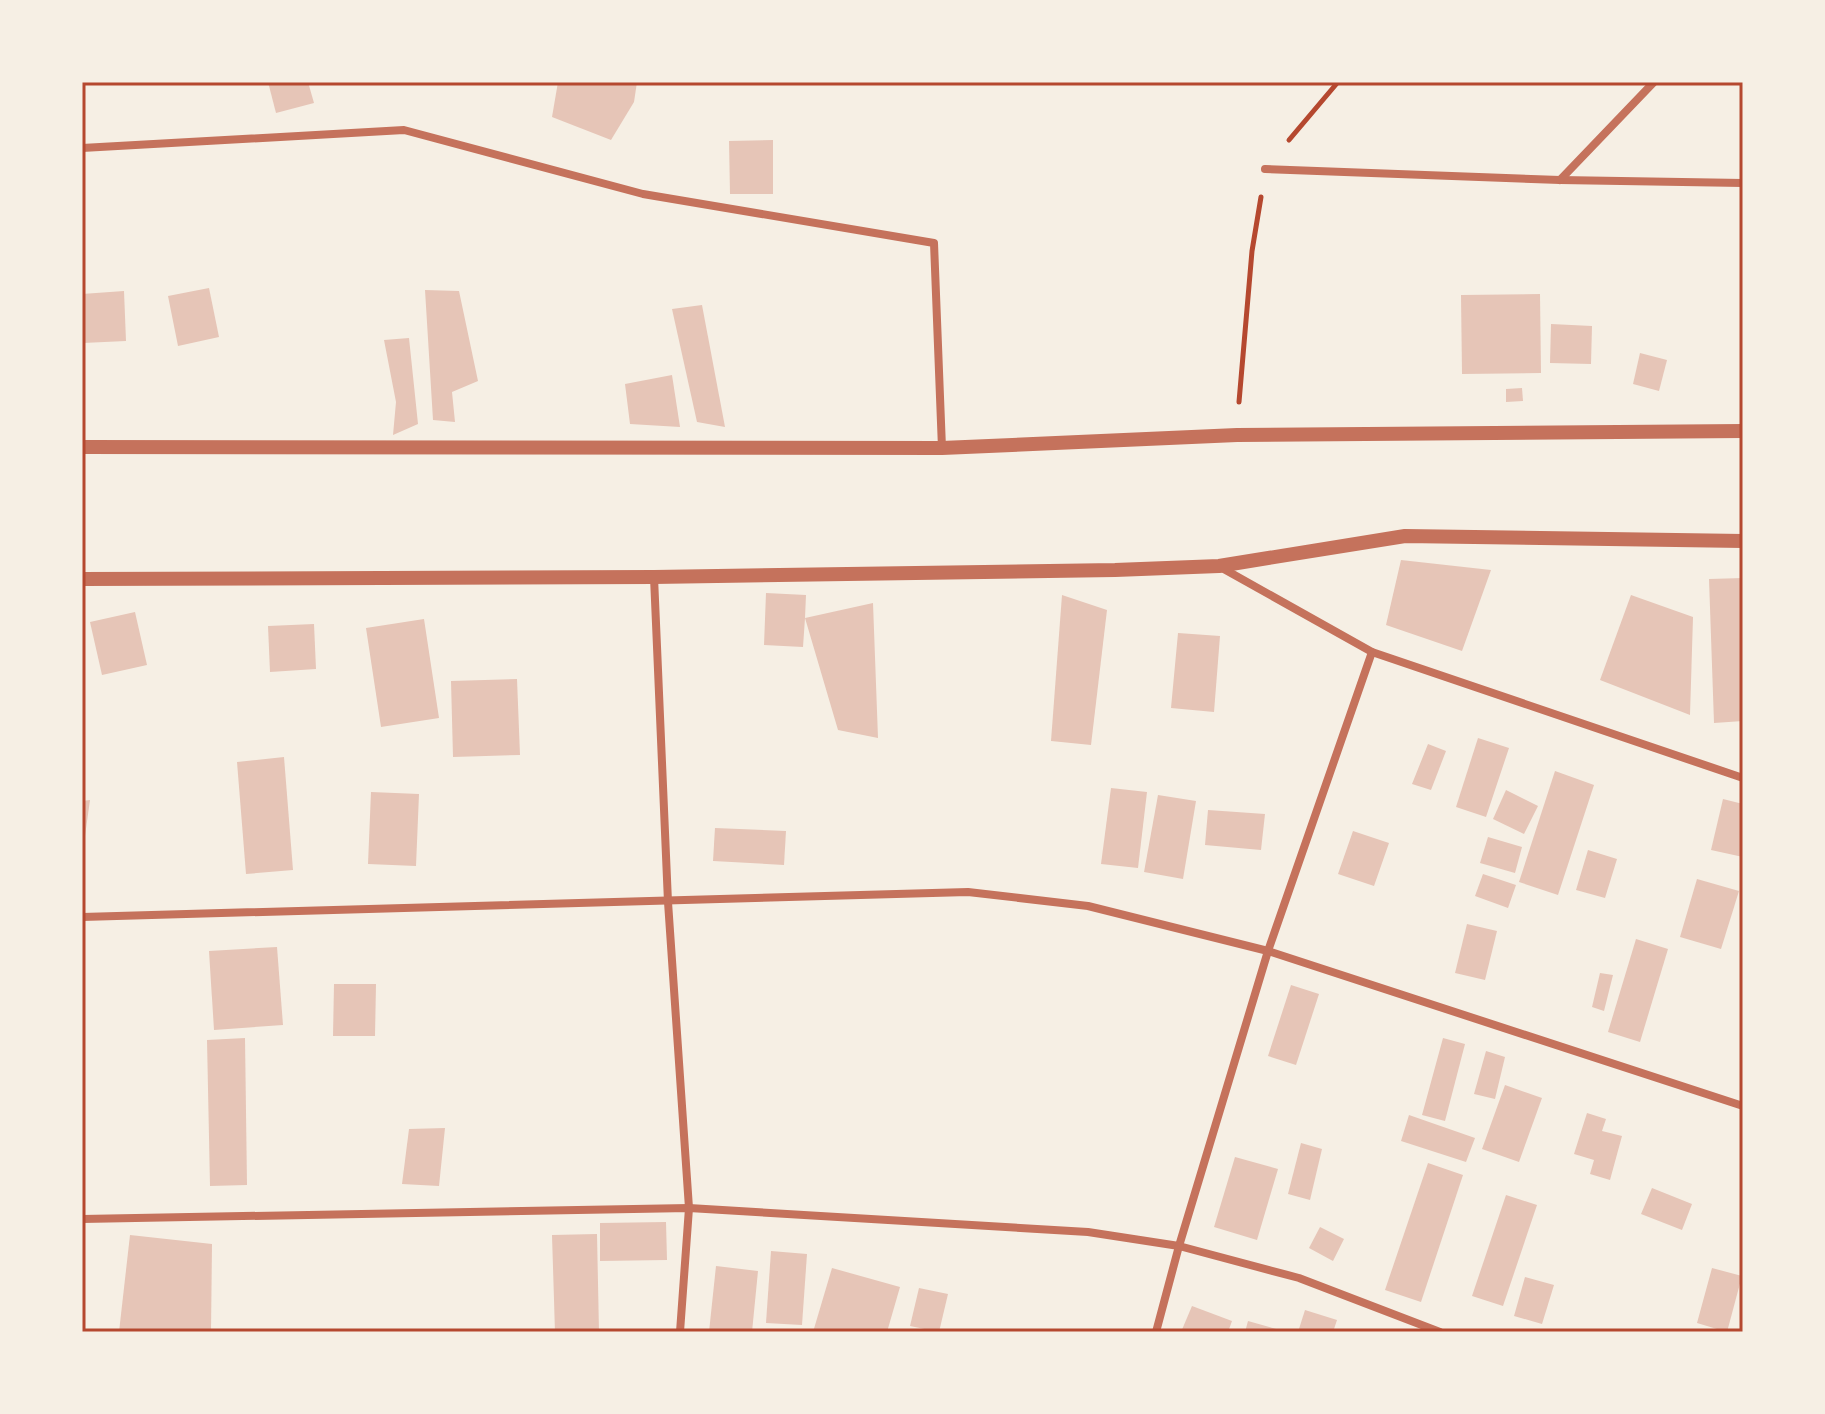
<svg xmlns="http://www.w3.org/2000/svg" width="1825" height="1414" viewBox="0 0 1825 1414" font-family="Figtree,sans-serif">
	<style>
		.building { fill: #e6c5b7 }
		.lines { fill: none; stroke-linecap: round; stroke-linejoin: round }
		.path { stroke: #b5482f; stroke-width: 5 }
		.minor { stroke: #c5725c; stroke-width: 8 }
		.tertiary { stroke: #c5725c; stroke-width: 14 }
		.neatline { fill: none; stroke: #b5482f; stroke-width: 3 }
	</style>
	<rect width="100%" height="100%" fill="#f6efe4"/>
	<!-- building -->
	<g class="building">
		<polygon points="268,82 308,82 314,103 276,113"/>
		<polygon points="558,82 637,82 634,102 611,140 552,117"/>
		<polygon points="773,140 773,194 730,194 729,141"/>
		<polygon points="209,288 219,337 178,346 168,296"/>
		<polygon points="425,290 459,291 478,381 452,392 455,422 433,420"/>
		<polygon points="124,291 126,341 83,343 82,294"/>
		<polygon points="1540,294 1541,373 1462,374 1461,295"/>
		<polygon points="702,305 725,427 697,422 672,309"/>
		<polygon points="1551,324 1592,326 1591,364 1550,363"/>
		<polygon points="409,338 418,424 393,435 396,402 384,340"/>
		<polygon points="1640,353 1667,360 1659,391 1633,384"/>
		<polygon points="672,375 680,427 630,424 625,384"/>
		<polygon points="1522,388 1523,401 1506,402 1506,389"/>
		<polygon points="1401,560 1491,570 1462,651 1386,625"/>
		<polygon points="1743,578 1743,721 1714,723 1709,579"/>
		<polygon points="766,593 806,595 805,618 873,603 878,738 838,730 805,618 803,647 764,645"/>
		<polygon points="1062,595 1107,610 1091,745 1051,741"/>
		<polygon points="1631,595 1693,617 1690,715 1600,680"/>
		<polygon points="135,612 147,665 102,675 90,622"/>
		<polygon points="424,619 439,718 381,727 366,628"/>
		<polygon points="314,624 316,669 270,672 268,626"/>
		<polygon points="1178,633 1220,636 1214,712 1171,708"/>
		<polygon points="517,679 520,755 453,757 451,681"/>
		<polygon points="1478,738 1509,748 1486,817 1456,807"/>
		<polygon points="1428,744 1446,751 1431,790 1412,784"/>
		<polygon points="284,757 293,870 246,874 237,762"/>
		<polygon points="1555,771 1594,785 1558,895 1519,882"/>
		<polygon points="1111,788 1147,792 1138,868 1101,864"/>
		<polygon points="1506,790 1538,806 1524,834 1493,819"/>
		<polygon points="371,792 419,794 416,866 368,864"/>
		<polygon points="1158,795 1196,801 1183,879 1144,872"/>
		<polygon points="1723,799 1743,804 1743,857 1711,850"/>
		<polygon points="90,800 84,843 82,843 82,801"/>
		<polygon points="1208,810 1265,814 1261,850 1205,845"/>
		<polygon points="715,828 786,831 784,865 713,861"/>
		<polygon points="1353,831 1389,843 1374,886 1338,874"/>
		<polygon points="1488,837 1522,847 1515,873 1480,863"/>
		<polygon points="1588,850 1617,859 1605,898 1576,890"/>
		<polygon points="1483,874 1516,885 1508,908 1475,896"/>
		<polygon points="1697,879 1739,891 1721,949 1680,937"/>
		<polygon points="1467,924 1497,931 1485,980 1455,973"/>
		<polygon points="1636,939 1668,949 1640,1042 1608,1032"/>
		<polygon points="277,947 283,1025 214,1030 209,951"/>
		<polygon points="1600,973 1613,975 1604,1011 1592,1007"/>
		<polygon points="334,984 376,984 375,1036 333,1036"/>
		<polygon points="1291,985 1319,994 1296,1065 1268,1056"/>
		<polygon points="245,1038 247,1185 210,1186 207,1040"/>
		<polygon points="1443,1038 1465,1044 1445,1121 1422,1115"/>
		<polygon points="1486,1051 1505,1057 1495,1099 1474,1094"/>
		<polygon points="1505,1085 1542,1098 1519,1162 1482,1149"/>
		<polygon points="1587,1113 1606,1119 1602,1131 1622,1136 1610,1180 1590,1174 1594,1160 1574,1154"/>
		<polygon points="1409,1115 1475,1138 1466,1162 1401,1141"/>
		<polygon points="445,1128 439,1186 402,1184 409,1129"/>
		<polygon points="1301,1143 1322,1149 1310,1200 1288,1194"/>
		<polygon points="1235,1157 1278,1169 1257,1240 1214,1227"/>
		<polygon points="1428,1163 1463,1175 1421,1302 1385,1290"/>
		<polygon points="1652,1188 1692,1204 1682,1230 1641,1214"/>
		<polygon points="1506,1195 1537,1205 1503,1306 1472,1296"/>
		<polygon points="666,1222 667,1260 600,1261 600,1223"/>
		<polygon points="1320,1227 1344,1239 1333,1261 1309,1248"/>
		<polygon points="597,1234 599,1332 555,1332 552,1235"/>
		<polygon points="130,1235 212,1244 211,1332 119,1332"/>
		<polygon points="771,1251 807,1254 802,1325 766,1323"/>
		<polygon points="716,1266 758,1271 752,1332 709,1332"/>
		<polygon points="832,1268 900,1287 887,1332 813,1332"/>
		<polygon points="1712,1268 1742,1276 1727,1332 1697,1323"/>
		<polygon points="1525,1277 1554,1285 1542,1324 1514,1316"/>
		<polygon points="919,1288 948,1294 939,1332 910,1326"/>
		<polygon points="1192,1306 1232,1321 1228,1332 1181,1332"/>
		<polygon points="1305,1310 1337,1320 1333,1332 1298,1332"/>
		<polygon points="1248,1321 1283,1331 1283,1332 1245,1332"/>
	</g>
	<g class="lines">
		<!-- path -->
		<g class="path">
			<polyline points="1289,140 1338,82"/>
			<polyline points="1239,402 1252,251 1261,197"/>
		</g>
		<!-- minor -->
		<g class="minor">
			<polyline points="82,148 404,130 643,194 934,243 942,448"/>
			<polyline points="1265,169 1560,180 1743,183"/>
			<polyline points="1560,180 1654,82"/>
			<polyline points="1222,568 1372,652 1743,778"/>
			<polyline points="654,577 668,902 689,1208 680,1332"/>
			<polyline points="82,917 968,892 1088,906 1268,951 1743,1106"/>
			<polyline points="82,1219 689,1208 1088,1232 1179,1246 1299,1278 1440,1332"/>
			<polyline points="1156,1332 1179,1246 1268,951 1372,652"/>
		</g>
		<!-- tertiary -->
		<g class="tertiary">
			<polyline points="82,447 942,448 1237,435 1743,431"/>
			<polyline points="82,579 654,577 1115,570 1219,566 1405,536 1743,541"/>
		</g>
	</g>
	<!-- border -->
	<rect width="1825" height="1414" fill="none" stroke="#f6efe4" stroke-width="168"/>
	<rect x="84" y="84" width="1657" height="1246" class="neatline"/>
</svg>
